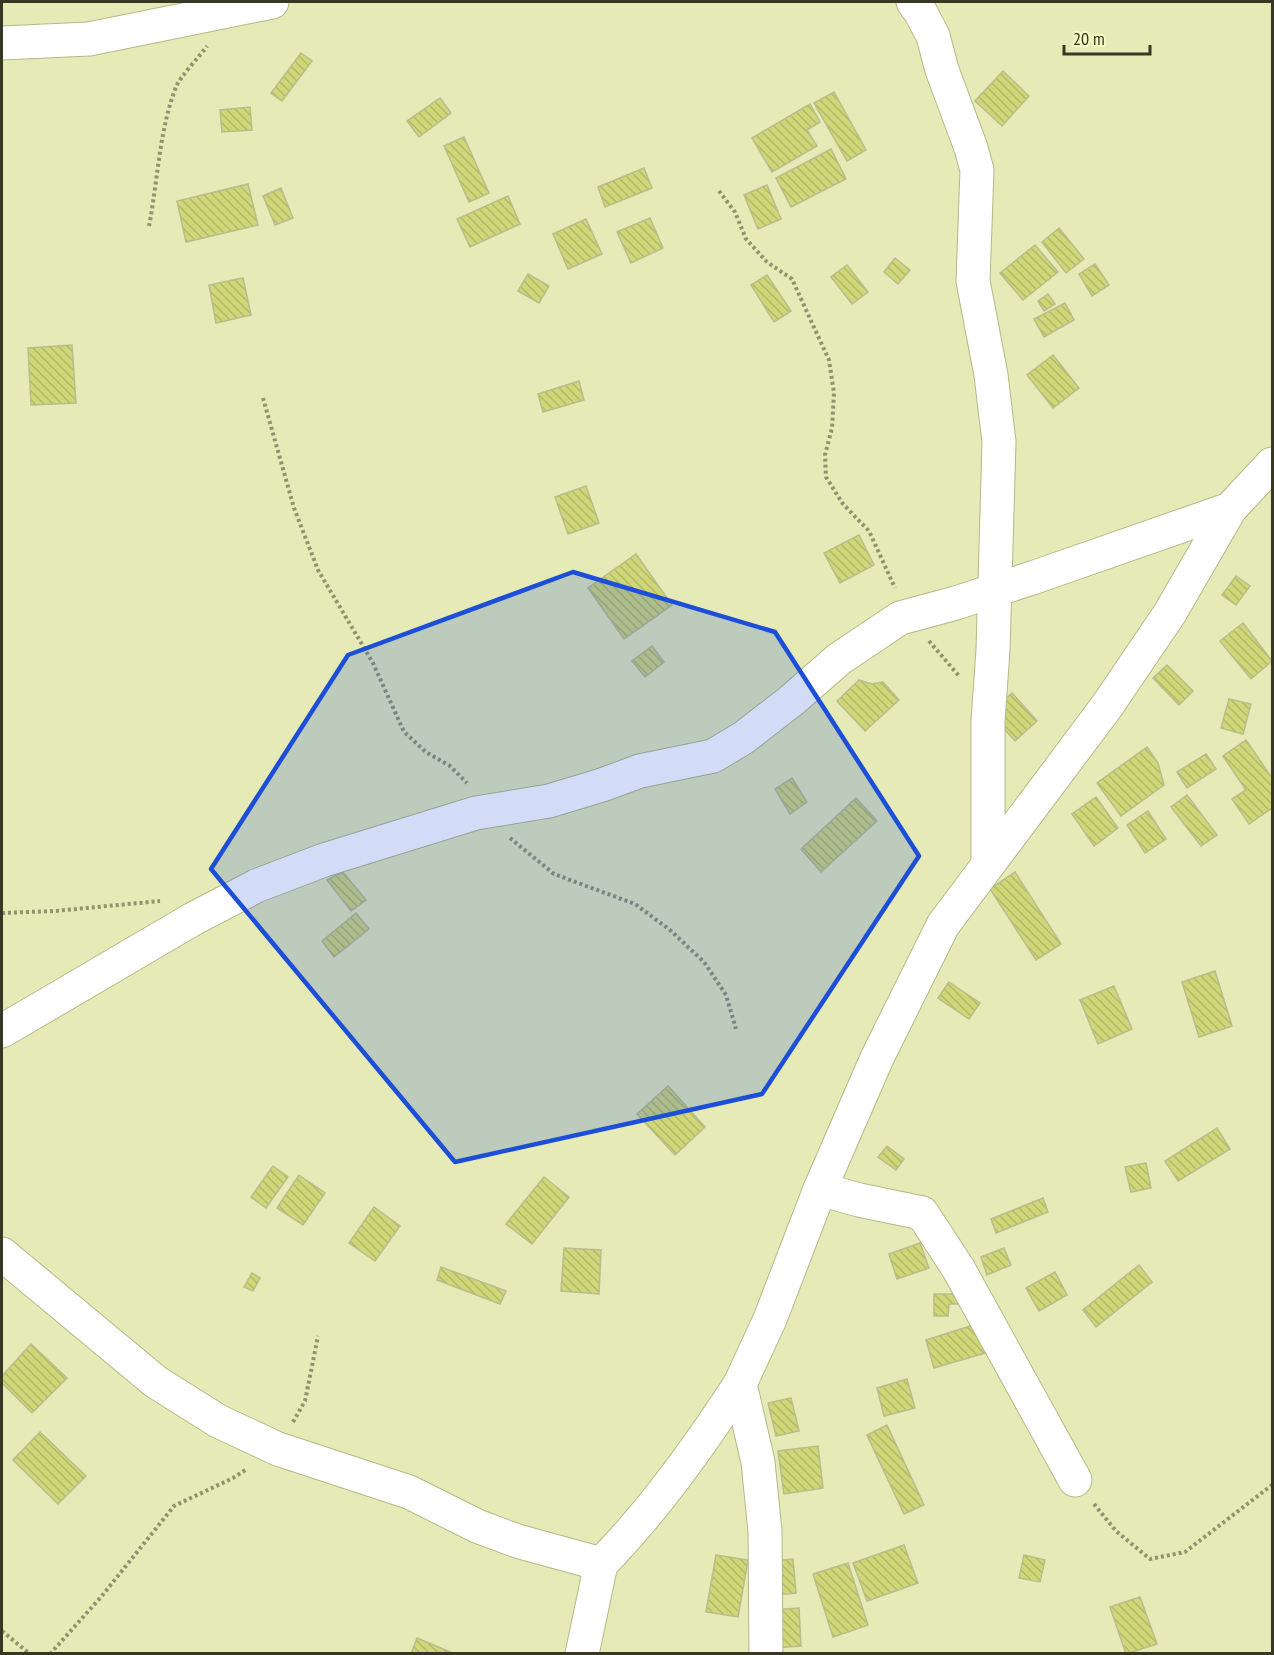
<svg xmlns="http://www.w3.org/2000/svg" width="1274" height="1655" viewBox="0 0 1274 1655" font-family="'PT Sans Narrow',sans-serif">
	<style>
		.building { fill: url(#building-back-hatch); stroke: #b8bd8b; stroke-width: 1.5 }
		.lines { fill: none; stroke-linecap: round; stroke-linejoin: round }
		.minor-casing { stroke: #b4b987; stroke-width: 35 }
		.major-casing { stroke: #b4b987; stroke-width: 35 }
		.path { stroke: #8f936e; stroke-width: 4; stroke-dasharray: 3 3; stroke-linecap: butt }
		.minor { stroke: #fff; stroke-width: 33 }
		.major { stroke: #fff; stroke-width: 33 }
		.marked { fill: #1d4ed8; fill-opacity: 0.2; stroke: #1d4ed8; stroke-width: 4.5; stroke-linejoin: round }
	</style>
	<defs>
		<pattern id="building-back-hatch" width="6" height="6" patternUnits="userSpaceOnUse" patternTransform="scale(1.5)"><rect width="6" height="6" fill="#d0d779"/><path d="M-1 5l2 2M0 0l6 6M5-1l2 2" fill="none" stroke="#b3b968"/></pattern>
	</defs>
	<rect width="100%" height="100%" fill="#e5eab6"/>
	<!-- building -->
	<g class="building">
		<polygon points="301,53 312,61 282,101 271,93"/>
		<polygon points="1003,71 1029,96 1002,126 975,101"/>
		<polygon points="834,92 866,150 847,161 814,103"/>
		<polygon points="440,98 451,113 419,137 407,121"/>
		<polygon points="810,104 820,122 807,130 817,146 772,172 752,138"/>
		<polygon points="250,107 252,130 222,132 220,110"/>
		<polygon points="464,137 489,193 469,202 444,146"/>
		<polygon points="831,149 846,179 791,207 776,178"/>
		<polygon points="644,168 652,188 605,207 598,187"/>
		<polygon points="248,184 258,225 186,242 177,201"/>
		<polygon points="767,185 781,219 758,229 744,195"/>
		<polygon points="281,188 293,218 275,225 263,196"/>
		<polygon points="508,196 520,224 470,247 457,219"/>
		<polygon points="650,218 663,248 631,263 617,232"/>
		<polygon points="586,219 602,254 568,269 553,234"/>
		<polygon points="1059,228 1084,259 1066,273 1042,242"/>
		<polygon points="1035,245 1058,272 1023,300 1000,273"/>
		<polygon points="895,258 910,270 898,284 884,272"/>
		<polygon points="1095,264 1109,285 1092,296 1079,274"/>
		<polygon points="847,265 868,292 852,304 831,277"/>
		<polygon points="528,274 549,286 539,303 518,291"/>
		<polygon points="767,275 791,311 774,322 751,285"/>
		<polygon points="243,278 251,315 216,323 209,285"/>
		<polygon points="1048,294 1055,304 1044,311 1038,301"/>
		<polygon points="1065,303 1074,320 1044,337 1034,319"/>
		<polygon points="72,345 76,403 31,405 28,348"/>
		<polygon points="1053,355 1079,388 1053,408 1027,375"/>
		<polygon points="579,381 584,400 543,412 538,394"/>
		<polygon points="586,486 599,523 568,534 555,497"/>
		<polygon points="859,535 874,565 840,583 824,553"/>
		<polygon points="636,554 672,605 624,639 588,588"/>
		<polygon points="1236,576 1250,586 1236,605 1222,595"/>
		<polygon points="1243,623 1272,661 1251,679 1220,641"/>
		<polygon points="652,646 664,662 645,677 632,661"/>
		<polygon points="1167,665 1193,691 1179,705 1153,678"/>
		<polygon points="859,680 872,684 883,682 899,700 865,731 837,701"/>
		<polygon points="1012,693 1037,721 1015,741 990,713"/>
		<polygon points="1229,699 1251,704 1243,734 1221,728"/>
		<polygon points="1246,740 1272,778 1272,808 1249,824 1232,799 1246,790 1223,756"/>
		<polygon points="1147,747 1158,763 1164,785 1121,816 1097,783"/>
		<polygon points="1206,754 1216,769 1187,788 1177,772"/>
		<polygon points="792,778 807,802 790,814 775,789"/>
		<polygon points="1187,795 1217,835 1201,846 1171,807"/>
		<polygon points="1096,797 1118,828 1094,846 1072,814"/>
		<polygon points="856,798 877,821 821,872 801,849"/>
		<polygon points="1148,811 1166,839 1145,853 1127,825"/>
		<polygon points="343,872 366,900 351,911 327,880"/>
		<polygon points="1015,872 1061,944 1036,960 990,889"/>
		<polygon points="356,913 369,929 334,957 322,941"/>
		<polygon points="1215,971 1232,1026 1199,1037 1182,982"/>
		<polygon points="949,982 980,1003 969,1019 938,998"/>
		<polygon points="1114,986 1132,1029 1098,1044 1080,1000"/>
		<polygon points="668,1086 705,1127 675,1155 637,1114"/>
		<polygon points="1217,1128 1230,1149 1178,1181 1165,1161"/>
		<polygon points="887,1146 904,1159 896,1170 878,1157"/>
		<polygon points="1146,1163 1151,1188 1131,1192 1125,1167"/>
		<polygon points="273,1166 288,1177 266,1208 251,1197"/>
		<polygon points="299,1175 325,1193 303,1225 277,1208"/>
		<polygon points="544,1177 569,1197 532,1244 506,1224"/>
		<polygon points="1043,1198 1048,1212 996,1233 991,1219"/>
		<polygon points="374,1207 400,1226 375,1261 349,1243"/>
		<polygon points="920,1243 929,1268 897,1279 889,1254"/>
		<polygon points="564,1248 601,1250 599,1294 561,1291"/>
		<polygon points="1004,1248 1011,1265 987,1275 981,1257"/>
		<polygon points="1139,1265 1152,1282 1096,1327 1083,1310"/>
		<polygon points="441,1267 506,1291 500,1304 437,1280"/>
		<polygon points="1055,1272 1067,1295 1039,1311 1026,1288"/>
		<polygon points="252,1273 260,1278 253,1291 244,1287"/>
		<polygon points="934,1294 966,1294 966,1304 949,1304 948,1316 934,1316"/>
		<polygon points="983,1322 992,1351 934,1368 926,1340"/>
		<polygon points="31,1344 67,1378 32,1413 2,1383 2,1376"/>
		<polygon points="907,1379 915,1408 884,1416 877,1388"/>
		<polygon points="791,1398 799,1431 776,1436 768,1403"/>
		<polygon points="887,1425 924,1505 904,1514 867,1435"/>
		<polygon points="40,1432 86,1476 58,1504 13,1460"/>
		<polygon points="818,1446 823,1488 784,1494 778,1451"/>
		<polygon points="904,1545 918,1583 867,1601 853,1563"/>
		<polygon points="716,1555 748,1560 738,1617 706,1612"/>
		<polygon points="1024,1555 1045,1560 1040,1582 1019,1578"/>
		<polygon points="793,1559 796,1593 775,1595 772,1561"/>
		<polygon points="848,1563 868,1625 833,1637 813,1574"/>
		<polygon points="1140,1597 1157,1644 1126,1654 1110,1607"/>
		<polygon points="799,1608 801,1646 774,1648 771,1610"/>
		<polygon points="417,1638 455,1654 411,1654"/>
	</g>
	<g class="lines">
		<defs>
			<g id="minor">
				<polyline points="913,2 921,13 933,36 942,70 971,148 977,170 973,281 991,375 999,442 993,650 988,721 988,863"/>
				<polyline points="2,1031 193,919 256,886 324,860 476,813 549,801 602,785 640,771 713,756 743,738 791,701 839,659 900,618 956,603 1035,577 1230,509"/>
				<polyline points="820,1189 859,1200 922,1213 958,1268 1075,1480"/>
				<path d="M2 1254 156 1382 218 1421 278 1449 409 1492 477 1526 517 1541 601 1564C654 1510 698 1448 740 1384"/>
				<polyline points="582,1654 601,1564"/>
				<polyline points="766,1654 765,1531 758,1462 740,1384 770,1319 820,1189 877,1058 943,925 1107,706 1170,613 1230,509 1272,464"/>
			</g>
			<polyline id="major" points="2,43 89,39 272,2"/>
		</defs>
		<!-- minor casing -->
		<use href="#minor" class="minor-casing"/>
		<!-- major casing -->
		<use href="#major" class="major-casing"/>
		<!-- path -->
		<g class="path">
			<polyline points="719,191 735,212 746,239 767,262 792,279 817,334 829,360 834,393 832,428 825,455 826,477 843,504 869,531 895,588"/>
			<path d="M149 226C158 180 159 131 176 87 179 78 200 56 207 46"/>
			<polyline points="263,398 294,508 318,570 373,663 404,732 426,752 450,766 467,783"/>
			<polyline points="929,641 959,676"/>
			<polyline points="510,838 554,874 635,904 670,930 704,962 726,995 736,1029"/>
			<polyline points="2,913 55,911 160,901"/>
			<polyline points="293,1422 305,1401 318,1336"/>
			<polyline points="1094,1504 1116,1531 1150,1559 1185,1552 1272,1485"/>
			<polyline points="2,1631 30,1654"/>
			<polyline points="50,1654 101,1597 174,1506 233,1478 247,1469"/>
			<polyline points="396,1654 396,1653"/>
		</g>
		<!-- minor -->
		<use href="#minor" class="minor"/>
		<!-- major -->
		<use href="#major" class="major"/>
	</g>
	<!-- marked area -->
	<path class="marked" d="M573 572 775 632 919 856 762 1094 455 1162 211 869 348 655Z"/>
	<!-- border -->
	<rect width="1274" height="1655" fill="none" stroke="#363823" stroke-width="6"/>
	<!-- scale -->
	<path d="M1064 45v9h86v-9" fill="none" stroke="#363823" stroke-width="3"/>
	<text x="1073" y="45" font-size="18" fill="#363823" stroke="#f2f7c3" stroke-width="4.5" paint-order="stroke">20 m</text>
</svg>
